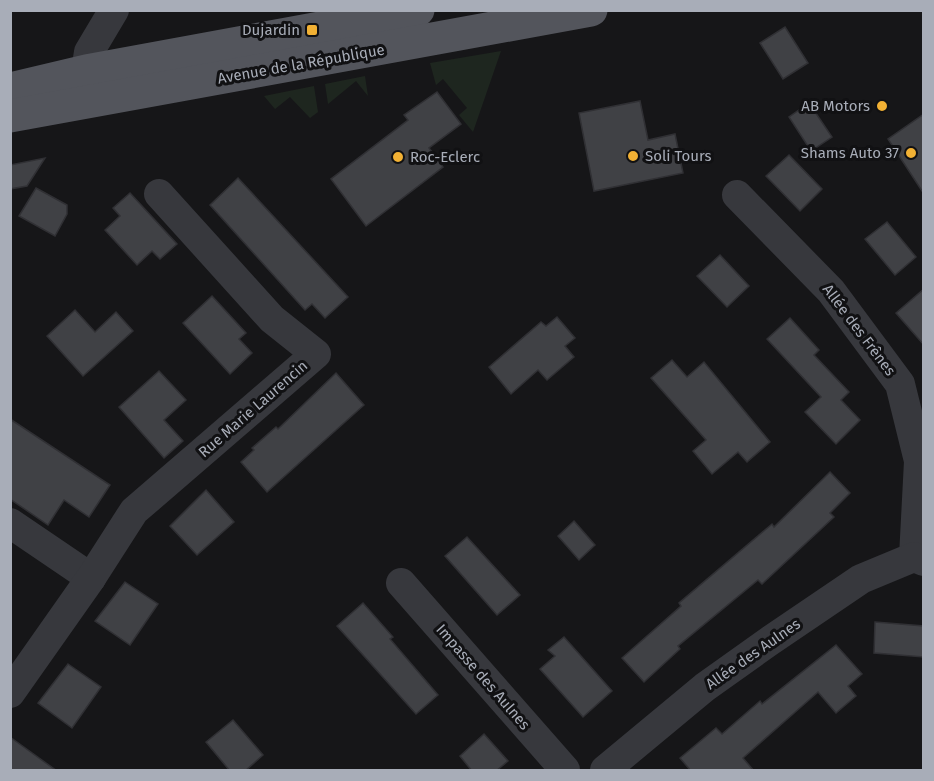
<svg xmlns="http://www.w3.org/2000/svg" width="934" height="781" viewBox="0 0 934 781" font-family="'Fira Sans',sans-serif">
	<style>
		.green { fill: #1e261f }
		.building { fill: #404145; stroke: #303034; stroke-width: 1.5 }
		.lines { fill: none; stroke-linecap: round; stroke-linejoin: round }
		.minor { stroke: #37383d; stroke-width: 30 }
		.primary { stroke: #53555c; stroke-width: 33 }
		.poi-dot { fill: #f2b134; stroke: #111113; stroke-width: 2 }
		.labels { text-anchor: middle; stroke-width: 6; stroke-linejoin: round; paint-order: stroke }
		.poi-label { font-size: 15px; fill: #a8adb8; stroke: #111113; text-anchor: end }
		.street-label { font-size: 15px; fill: #a8adb8; stroke: #111113 }
	</style>
	<rect width="100%" height="100%" fill="#161618"/>
	<!-- green -->
	<g class="green">
		<polygon points="501,51 473,132 459,115 467,108 443,79 436,85 430,63"/>
		<polygon points="365,76 368,96 356,81 328,104 325,84"/>
		<polygon points="314,86 318,112 310,118 290,97 275,109 264,96"/>
	</g>
	<!-- building -->
	<g class="building">
		<polygon points="785,27 808,63 783,79 760,43"/>
		<polygon points="437,92 461,124 429,148 443,167 366,226 331,179 408,120 404,115"/>
		<polygon points="640,101 648,140 675,134 683,173 594,191 579,113"/>
		<polygon points="809,103 832,137 811,151 789,117"/>
		<polygon points="924,114 924,194 888,139"/>
		<polygon points="789,155 822,189 800,211 766,176"/>
		<polygon points="45,158 27,186 10,189 10,165"/>
		<polygon points="238,178 348,297 325,318 312,304 305,310 210,205"/>
		<polygon points="36,188 67,205 67,214 55,236 19,216"/>
		<polygon points="130,193 177,244 160,259 152,251 137,265 105,230 120,216 113,208"/>
		<polygon points="887,222 916,257 895,275 865,239"/>
		<polygon points="720,255 749,286 727,307 697,276"/>
		<polygon points="924,289 924,345 896,313"/>
		<polygon points="212,296 246,333 239,339 252,353 230,374 183,323"/>
		<polygon points="75,310 95,332 116,312 133,331 83,376 47,336"/>
		<polygon points="557,317 575,338 565,346 574,357 547,380 538,370 511,394 489,367 541,322 546,326"/>
		<polygon points="790,318 819,350 814,355 849,392 841,400 860,420 836,444 805,412 821,397 767,339"/>
		<polygon points="672,360 687,377 704,362 770,442 747,462 738,452 712,474 693,451 706,440 651,378"/>
		<polygon points="159,371 186,400 164,420 183,441 164,458 119,407"/>
		<polygon points="336,373 364,405 267,492 241,462 254,450 252,448 276,427 278,429"/>
		<polygon points="10,419 110,485 89,517 64,500 48,525 10,499"/>
		<polygon points="830,472 850,493 830,513 834,517 762,584 758,580 678,646 680,649 644,682 622,658 681,606 679,603 772,524 774,527"/>
		<polygon points="206,490 234,522 197,555 170,526"/>
		<polygon points="574,521 595,545 579,560 558,536"/>
		<polygon points="467,537 520,595 497,615 445,556"/>
		<polygon points="125,582 158,604 130,645 95,621"/>
		<polygon points="363,603 393,637 390,639 438,695 416,714 337,626"/>
		<polygon points="875,622 924,626 924,657 874,653"/>
		<polygon points="564,637 612,691 583,717 540,669 555,656 548,650"/>
		<polygon points="836,645 862,674 848,686 856,696 836,713 818,692 743,758 754,771 691,771 680,758 716,728 722,734 760,701 762,704"/>
		<polygon points="68,664 101,687 72,728 38,703"/>
		<polygon points="233,720 263,755 245,771 230,771 206,742"/>
		<polygon points="484,734 508,761 496,771 472,771 460,756"/>
		<polygon points="10,737 57,771 10,771"/>
	</g>
	<g class="lines">
		<!-- minor -->
		<g class="minor">
			<polyline points="86,71 89,52 114,10"/>
			<polyline points="737,195 831,291 900,384 919,461 914,557 924,561"/>
			<polyline points="10,523 91,578"/>
			<polyline points="401,583 565,770"/>
			<polyline points="10,693 91,578 134,511 316,354 272,319 159,194"/>
			<polyline points="605,770 705,687 771,640 861,579 914,557"/>
		</g>
		<!-- primary -->
		<g class="primary">
			<polyline points="10,89 86,71 418,10"/>
			<polyline points="10,116 591,10"/>
		</g>
	</g>
	<!-- markers -->
	<g class="poi-dot">
		<rect x="306" y="24" width="12" height="12" rx="3"/>
		<circle cx="882" cy="106" r="6"/>
		<circle cx="911" cy="153" r="6"/>
		<circle cx="633" cy="156" r="6"/>
		<circle cx="398" cy="157" r="6"/>
	</g>
	<g class="labels">
		<!-- poi labels -->
		<g class="poi-label">
			<text x="300" y="35">Dujardin</text>
			<text x="870" y="111">AB Motors</text>
			<text x="899" y="158">Shams Auto 37</text>
			<text x="645" y="161" text-anchor="start">Soli Tours</text>
			<text x="410" y="162" text-anchor="start">Roc-Eclerc</text>
		</g>
		<!-- street labels -->
		<g class="street-label">
			<text transform="translate(301 64) rotate(-10)" y="5">Avenue de la République</text>
			<text transform="translate(859 330) rotate(53)" y="5">Allée des Frênes</text>
			<text transform="translate(253 409) rotate(-41)" y="5">Rue Marie Laurencin</text>
			<text transform="translate(753 654) rotate(-35)" y="5">Allée des Aulnes</text>
			<text transform="translate(483 677) rotate(49)" y="5">Impasse des Aulnes</text>
		</g>
	</g>
	<!-- border -->
	<rect width="934" height="781" fill="none" stroke="#a8adb8" stroke-width="24"/>
</svg>
